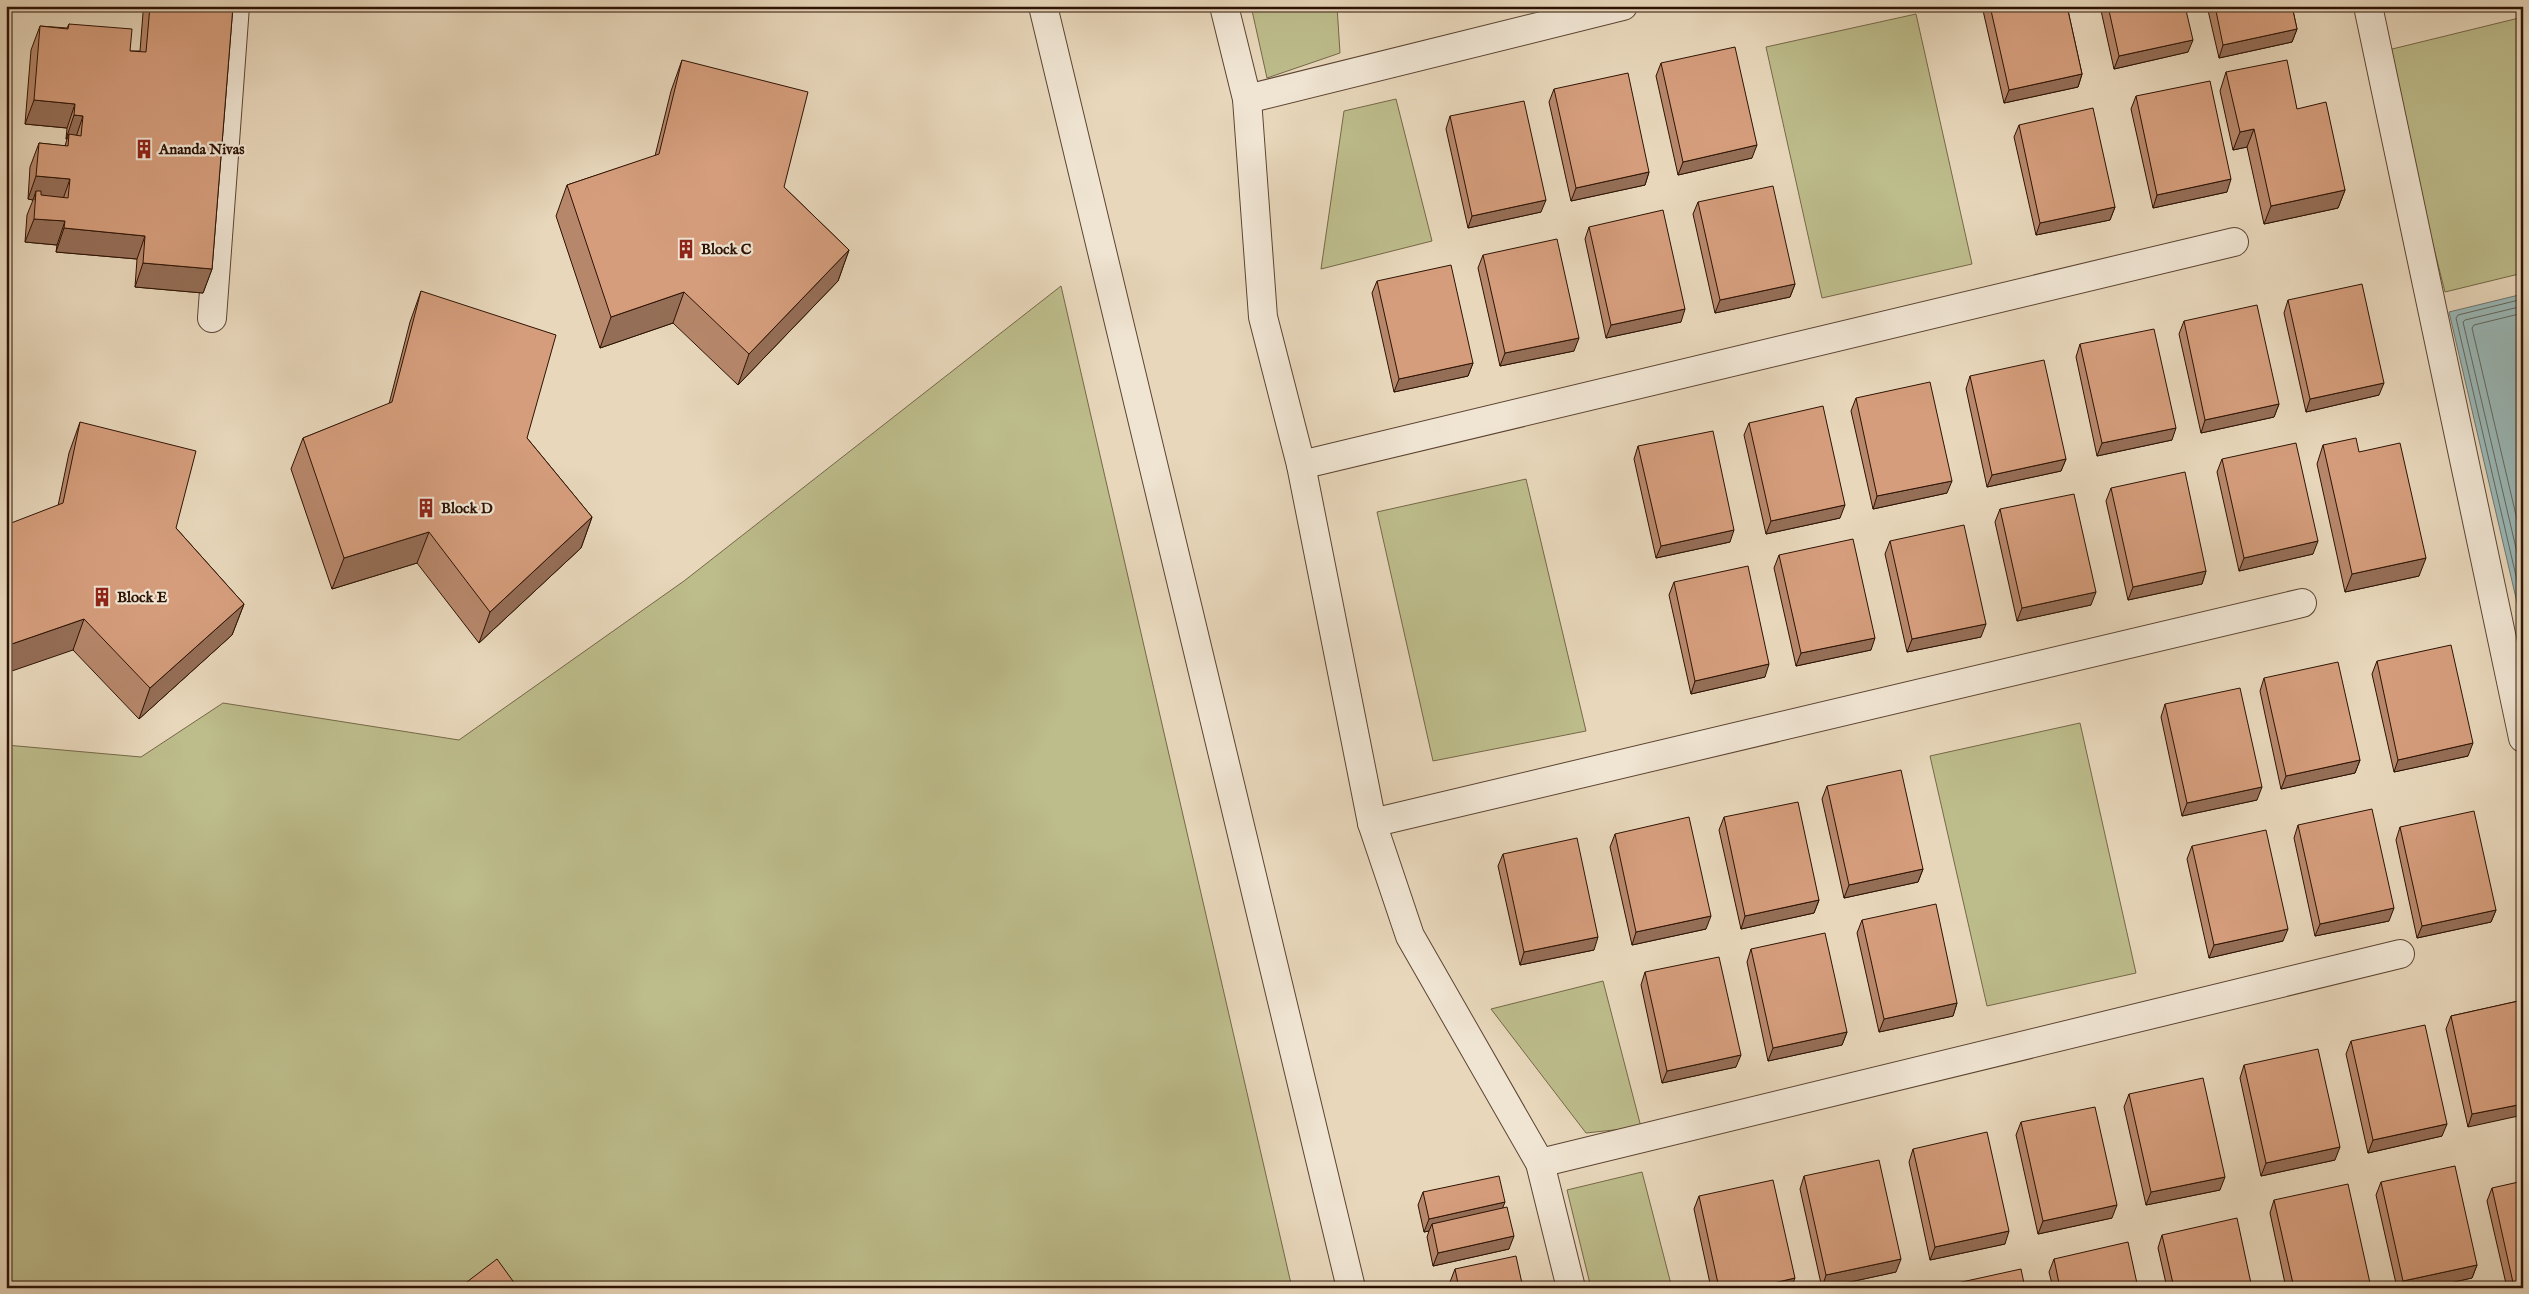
<svg xmlns="http://www.w3.org/2000/svg" width="2529" height="1294" viewBox="0 0 2529 1294" font-family="'IM FELL English',serif">
	<style>
		.green { fill: #bdbc8b; stroke: #756848 }
		.water { fill: #99b8b8; stroke: #6e7670 }
		.lines { fill: none; stroke-linecap: round; stroke-linejoin: round }
		.shore { stroke: #63665e; stroke-width: 1 }
		.minor-casing { stroke: #5c4432; stroke-width: 30 }
		.minor { stroke: #f0e5d3; stroke-width: 28 }
		.wall { fill: #b7876b; stroke: #2d1304 }
		.shaded-wall { fill: #956e57; stroke: #2d1304 }
		.building { fill: #d59d7c; stroke: #2d1304 }
		.labels { text-anchor: middle; stroke-width: 4.5; stroke-linejoin: round; paint-order: stroke }
		.poi-label { font-size: 15px; font-weight: bold; fill: #2d1304; stroke: #f0e5d3; text-anchor: start }
	</style>
	<rect width="100%" height="100%" fill="#e8d7bb"/>
	<filter id="stains"><feTurbulence type="fractalNoise" baseFrequency=".004" numOctaves="4"/><feColorMatrix values="0 0 0 0 .2 0 0 0 0 .09 0 0 0 0 .02 0 0 0 .5 -.17"/></filter>
	<radialGradient id="worn" r=".72"><stop offset=".6" stop-color="#630" stop-opacity="0"/><stop offset="1" stop-color="#630" stop-opacity=".3"/></radialGradient>
	<!-- green -->
	<g class="green">
		<polygon points="1251,6 1337,6 1340,53 1267,78"/>
		<polygon points="1916,14 1972,264 1822,298 1766,47"/>
		<polygon points="2523,17 2523,273 2445,292 2384,51"/>
		<polygon points="1396,99 1432,241 1321,269 1344,111"/>
		<polygon points="1061,286 1292,1288 6,1288 6,745 141,757 223,703 459,740 684,581"/>
		<polygon points="1526,479 1586,731 1433,761 1377,512"/>
		<polygon points="2080,723 2136,973 1987,1006 1930,756"/>
		<polygon points="1603,981 1641,1127 1586,1133 1491,1009"/>
		<polygon points="1642,1172 1672,1288 1591,1288 1567,1190"/>
	</g>
	<!-- water -->
	<polygon class="water" points="2523,294 2523,628 2449,312"/>
	<g class="lines">
		<!-- shore -->
		<g class="shore">
			<polyline points="2523,299 2458,315 2456,318 2523,606"/>
			<polyline points="2523,306 2465,320 2463,322 2523,578"/>
			<polyline points="2523,313 2474,325 2472,328 2523,545"/>
		</g>
		<defs>
			<g id="minor">
				<polyline points="1043,6 1351,1288"/>
				<polyline points="1224,6 1247,99 1263,317 1301,465 1372,823 1410,936 1540,1163 1571,1288"/>
				<polyline points="2368,6 2523,738"/>
				<polyline points="1247,99 1623,6"/>
				<polyline points="212,318 235,6"/>
				<polyline points="1301,465 2234,242"/>
				<polyline points="1372,823 2302,603"/>
				<polyline points="1540,1163 2400,954"/>
			</g>
		</defs>
		<!-- minor casing -->
		<use href="#minor" class="minor-casing"/>
		<!-- minor -->
		<use href="#minor" class="minor"/>
	</g>
	<!-- wall -->
	<g class="wall">
		<polygon points="145,6 233,6 212,269 203,293 135,287 137,259 56,252 57,245 25,242 27,215 33,200 28,199 30,167 39,143 65,146 67,139 66,139 67,128 25,124 31,50 40,26 67,28 69,24 130,51 140,51 143,13"/>
		<polygon points="1982,6 2067,6 2082,74 2078,87 2004,103"/>
		<polygon points="2100,6 2185,6 2188,52 2114,69"/>
		<polygon points="2207,6 2292,6 2297,29 2292,42 2219,58"/>
		<polygon points="682,60 784,187 849,250 838,281 738,385 673,323 600,348 556,216 567,185 655,156 671,91"/>
		<polygon points="1661,63 1752,158 1678,175 1656,76"/>
		<polygon points="2226,72 2297,109 2345,190 2338,208 2264,224 2247,147 2233,150 2220,91"/>
		<polygon points="1554,89 1649,172 1645,185 1571,201 1549,102"/>
		<polygon points="2136,96 2227,192 2153,208 2131,109"/>
		<polygon points="1450,116 1541,212 1468,228 1446,129"/>
		<polygon points="2019,125 2115,207 2110,220 2036,235 2014,137"/>
		<polygon points="1698,202 1795,284 1790,297 1715,313 1693,214"/>
		<polygon points="1589,227 1681,322 1606,338 1585,239"/>
		<polygon points="1483,255 1574,351 1500,366 1478,268"/>
		<polygon points="1377,281 1473,363 1468,376 1394,392 1372,293"/>
		<polygon points="421,291 527,438 592,517 581,548 479,643 417,563 332,589 291,469 303,438 389,404 410,322"/>
		<polygon points="2288,300 2379,395 2306,412 2284,313"/>
		<polygon points="2184,321 2279,404 2274,417 2201,433 2179,334"/>
		<polygon points="2080,344 2172,440 2097,456 2076,357"/>
		<polygon points="1970,376 2066,459 2061,471 1987,487 1966,389"/>
		<polygon points="1856,398 1947,493 1873,509 1851,411"/>
		<polygon points="80,422 176,528 244,604 232,635 139,719 73,650 58,506 69,453"/>
		<polygon points="1749,423 1840,518 1766,534 1744,435"/>
		<polygon points="2323,445 2359,452 2419,576 2345,592 2317,464"/>
		<polygon points="1638,446 1730,542 1656,558 1634,459"/>
		<polygon points="2222,459 2313,554 2239,571 2217,472"/>
		<polygon points="2111,488 2206,571 2202,584 2128,600 2106,501"/>
		<polygon points="2000,509 2091,605 2017,621 1995,522"/>
		<polygon points="1890,541 1981,637 1907,652 1885,554"/>
		<polygon points="1779,555 1871,650 1796,666 1774,568"/>
		<polygon points="1674,582 1765,677 1691,694 1669,595"/>
		<polygon points="2377,661 2468,756 2394,772 2372,674"/>
		<polygon points="2264,678 2360,760 2355,773 2281,789 2260,691"/>
		<polygon points="2165,704 2257,800 2182,816 2161,717"/>
		<polygon points="1827,786 1923,869 1918,882 1844,898 1822,799"/>
		<polygon points="1724,817 1819,900 1814,913 1741,929 1719,830"/>
		<polygon points="2298,825 2389,921 2315,936 2294,838"/>
		<polygon points="2400,827 2496,910 2491,922 2417,938 2396,840"/>
		<polygon points="1615,834 1706,929 1632,945 1610,847"/>
		<polygon points="2192,846 2283,941 2209,958 2187,859"/>
		<polygon points="1503,854 1594,950 1520,965 1498,866"/>
		<polygon points="1862,920 1957,1003 1953,1016 1879,1032 1857,933"/>
		<polygon points="1751,949 1847,1032 1842,1045 1768,1061 1747,962"/>
		<polygon points="1645,972 1736,1067 1662,1083 1641,985"/>
		<polygon points="2523,1000 2468,1127 2446,1029 2451,1016"/>
		<polygon points="2351,1041 2442,1136 2368,1153 2346,1054"/>
		<polygon points="2244,1065 2335,1160 2261,1176 2240,1078"/>
		<polygon points="2129,1094 2220,1190 2146,1205 2124,1107"/>
		<polygon points="2021,1122 2112,1218 2038,1234 2016,1135"/>
		<polygon points="1913,1149 2005,1244 1930,1260 1909,1162"/>
		<polygon points="1804,1176 1896,1272 1822,1288 1800,1189"/>
		<polygon points="2381,1182 2477,1265 2472,1278 2426,1288 2397,1288 2376,1195"/>
		<polygon points="2492,1188 2523,1288 2507,1288 2487,1201"/>
		<polygon points="1423,1192 1503,1208 1509,1249 1433,1266 1427,1237 1429,1231 1424,1232 1418,1205"/>
		<polygon points="1699,1196 1791,1288 1711,1288 1694,1209"/>
		<polygon points="2274,1200 2370,1283 2369,1288 2286,1288 2270,1213"/>
		<polygon points="2162,1235 2252,1288 2167,1288 2158,1248"/>
		<polygon points="2054,1259 2138,1288 2053,1288 2049,1272"/>
		<polygon points="1455,1269 1523,1288 1451,1288 1450,1282"/>
	</g>
	<!-- shaded-wall -->
	<g class="shaded-wall">
		<polygon points="1414,6 1428,6 1413,9"/>
		<polygon points="2297,29 2292,42 2219,58 2223,45"/>
		<polygon points="2193,40 2188,52 2114,69 2119,56"/>
		<polygon points="2082,74 2078,87 2004,103 2009,90"/>
		<polygon points="34,100 75,104 67,128 25,124"/>
		<polygon points="74,115 83,116 75,140 69,134 67,139 66,139"/>
		<polygon points="2254,129 2247,147 2233,150 2240,132"/>
		<polygon points="1757,145 1752,158 1678,175 1683,162"/>
		<polygon points="1649,172 1645,185 1571,201 1576,188"/>
		<polygon points="36,176 70,179 62,202 35,200 36,191 33,200 28,199"/>
		<polygon points="2231,179 2227,192 2153,208 2157,195"/>
		<polygon points="2345,190 2338,208 2264,224 2271,206"/>
		<polygon points="1546,200 1541,212 1468,228 1472,216"/>
		<polygon points="2115,207 2110,220 2036,235 2040,223"/>
		<polygon points="34,219 65,221 57,245 25,242"/>
		<polygon points="64,228 145,236 137,259 56,252"/>
		<polygon points="849,250 838,281 738,385 749,354"/>
		<polygon points="143,263 212,269 203,293 135,287"/>
		<polygon points="1795,284 1790,297 1715,313 1720,300"/>
		<polygon points="684,292 673,323 600,348 611,317"/>
		<polygon points="1685,309 1681,322 1606,338 1611,325"/>
		<polygon points="1579,338 1574,351 1500,366 1505,353"/>
		<polygon points="1473,363 1468,376 1394,392 1399,379"/>
		<polygon points="2384,383 2379,395 2306,412 2310,399"/>
		<polygon points="2279,404 2274,417 2201,433 2205,420"/>
		<polygon points="2176,428 2172,440 2097,456 2102,443"/>
		<polygon points="2066,459 2061,471 1987,487 1992,475"/>
		<polygon points="1952,481 1947,493 1873,509 1877,496"/>
		<polygon points="1845,505 1840,518 1766,534 1771,521"/>
		<polygon points="592,517 581,548 479,643 490,612"/>
		<polygon points="1734,530 1730,542 1656,558 1661,546"/>
		<polygon points="429,532 417,563 332,589 344,558"/>
		<polygon points="2318,541 2313,554 2239,571 2244,558"/>
		<polygon points="2426,558 2419,576 2345,592 2352,574"/>
		<polygon points="2206,571 2202,584 2128,600 2133,587"/>
		<polygon points="2096,592 2091,605 2017,621 2022,608"/>
		<polygon points="244,604 232,635 139,719 150,688"/>
		<polygon points="84,619 73,650 6,673 6,646"/>
		<polygon points="1986,624 1981,637 1907,652 1912,639"/>
		<polygon points="1875,638 1871,650 1796,666 1801,653"/>
		<polygon points="1769,664 1765,677 1691,694 1695,681"/>
		<polygon points="2473,743 2468,756 2394,772 2398,760"/>
		<polygon points="2360,760 2355,773 2281,789 2286,776"/>
		<polygon points="2262,787 2257,800 2182,816 2187,803"/>
		<polygon points="1923,869 1918,882 1844,898 1849,885"/>
		<polygon points="1819,900 1814,913 1741,929 1745,916"/>
		<polygon points="2394,908 2389,921 2315,936 2320,924"/>
		<polygon points="2496,910 2491,922 2417,938 2422,926"/>
		<polygon points="1711,916 1706,929 1632,945 1636,932"/>
		<polygon points="2288,929 2283,941 2209,958 2214,945"/>
		<polygon points="1598,937 1594,950 1520,965 1524,952"/>
		<polygon points="1957,1003 1953,1016 1879,1032 1884,1019"/>
		<polygon points="1847,1032 1842,1045 1768,1061 1773,1048"/>
		<polygon points="1741,1055 1736,1067 1662,1083 1667,1071"/>
		<polygon points="2523,1104 2523,1115 2468,1127 2472,1114"/>
		<polygon points="2447,1124 2442,1136 2368,1153 2373,1140"/>
		<polygon points="2340,1147 2335,1160 2261,1176 2266,1163"/>
		<polygon points="2225,1177 2220,1190 2146,1205 2151,1192"/>
		<polygon points="1505,1202 1500,1215 1432,1224 1429,1231 1424,1232 1429,1219"/>
		<polygon points="2117,1205 2112,1218 2038,1234 2043,1221"/>
		<polygon points="2009,1231 2005,1244 1930,1260 1935,1247"/>
		<polygon points="1514,1236 1509,1249 1433,1266 1438,1253"/>
		<polygon points="1901,1259 1896,1272 1822,1288 1826,1275"/>
		<polygon points="2477,1265 2472,1278 2426,1288 2401,1288 2403,1281"/>
		<polygon points="1795,1278 1791,1288 1752,1288"/>
		<polygon points="2370,1283 2369,1288 2348,1288"/>
		<polygon points="2523,1285 2523,1288 2513,1288 2514,1287"/>
	</g>
	<!-- building -->
	<g class="building">
		<polygon points="150,6 233,6 212,269 143,263 145,236 64,228 65,221 34,219 36,191 41,191 41,195 68,198 70,179 36,176 39,143 68,146 69,134 81,136 83,116 74,115 75,104 34,100 40,26 68,29 69,24 132,29 130,51 146,52"/>
		<polygon points="1990,6 2067,6 2082,74 2009,90"/>
		<polygon points="2108,6 2185,6 2193,40 2119,56"/>
		<polygon points="2215,6 2292,6 2297,29 2223,45"/>
		<polygon points="1735,47 1757,145 1683,162 1661,63"/>
		<polygon points="682,60 808,92 784,187 849,250 749,354 684,292 611,317 567,185 659,154"/>
		<polygon points="2287,60 2297,109 2326,102 2345,190 2271,206 2254,129 2240,132 2226,72"/>
		<polygon points="1628,73 1649,172 1576,188 1554,89"/>
		<polygon points="2210,81 2231,179 2157,195 2136,96"/>
		<polygon points="1524,101 1546,200 1472,216 1450,116"/>
		<polygon points="2093,108 2115,207 2040,223 2019,125"/>
		<polygon points="1773,186 1795,284 1720,300 1698,202"/>
		<polygon points="1663,210 1685,309 1611,325 1589,227"/>
		<polygon points="1557,239 1579,338 1505,353 1483,255"/>
		<polygon points="1451,265 1473,363 1399,379 1377,281"/>
		<polygon points="2362,284 2384,383 2310,399 2288,300"/>
		<polygon points="421,291 556,335 527,438 592,517 490,612 429,532 344,558 303,438 392,402"/>
		<polygon points="2257,305 2279,404 2205,420 2184,321"/>
		<polygon points="2154,329 2176,428 2102,443 2080,344"/>
		<polygon points="2044,360 2066,459 1992,475 1970,376"/>
		<polygon points="1930,382 1952,481 1877,496 1856,398"/>
		<polygon points="1823,406 1845,505 1771,521 1749,423"/>
		<polygon points="80,422 196,451 176,528 244,604 150,688 84,619 6,646 6,525 63,503"/>
		<polygon points="1713,431 1734,530 1661,546 1638,446"/>
		<polygon points="2356,438 2359,452 2400,443 2426,558 2352,574 2323,445"/>
		<polygon points="2296,443 2318,541 2244,558 2222,459"/>
		<polygon points="2185,472 2206,571 2133,587 2111,488"/>
		<polygon points="2074,494 2096,592 2022,608 2000,509"/>
		<polygon points="1964,525 1986,624 1912,639 1890,541"/>
		<polygon points="1853,539 1875,638 1801,653 1779,555"/>
		<polygon points="1748,566 1769,664 1695,681 1674,582"/>
		<polygon points="2451,645 2473,743 2398,760 2377,661"/>
		<polygon points="2338,662 2360,760 2286,776 2264,678"/>
		<polygon points="2240,688 2262,787 2187,803 2165,704"/>
		<polygon points="1901,770 1923,869 1849,885 1827,786"/>
		<polygon points="1798,802 1819,900 1745,916 1724,817"/>
		<polygon points="2372,809 2394,908 2320,924 2298,825"/>
		<polygon points="2474,811 2496,910 2422,926 2400,827"/>
		<polygon points="1689,817 1711,916 1636,932 1615,834"/>
		<polygon points="2266,830 2288,929 2214,945 2192,846"/>
		<polygon points="1577,838 1598,937 1524,952 1503,854"/>
		<polygon points="1936,904 1957,1003 1884,1019 1862,920"/>
		<polygon points="1825,933 1847,1032 1773,1048 1751,949"/>
		<polygon points="1719,957 1741,1055 1667,1071 1645,972"/>
		<polygon points="2523,1000 2523,1104 2472,1114 2451,1016"/>
		<polygon points="2425,1025 2447,1124 2373,1140 2351,1041"/>
		<polygon points="2318,1049 2340,1147 2266,1163 2244,1065"/>
		<polygon points="2203,1078 2225,1177 2151,1192 2129,1094"/>
		<polygon points="2095,1107 2117,1205 2043,1221 2021,1122"/>
		<polygon points="1987,1132 2009,1231 1935,1247 1913,1149"/>
		<polygon points="1879,1160 1901,1259 1826,1275 1804,1176"/>
		<polygon points="2455,1166 2477,1265 2403,1281 2381,1182"/>
		<polygon points="1499,1176 1505,1202 1429,1219 1423,1192"/>
		<polygon points="1773,1180 1795,1278 1752,1288 1719,1288 1699,1196"/>
		<polygon points="2523,1181 2523,1285 2514,1287 2492,1188"/>
		<polygon points="2348,1184 2370,1283 2348,1288 2294,1288 2274,1200"/>
		<polygon points="1507,1207 1514,1236 1438,1253 1432,1224"/>
		<polygon points="2237,1218 2252,1288 2174,1288 2162,1235"/>
		<polygon points="2128,1242 2138,1288 2060,1288 2054,1259"/>
		<polygon points="1516,1256 1523,1288 1459,1288 1455,1269"/>
		<polygon points="497,1259 518,1288 459,1288"/>
		<polygon points="2021,1269 2025,1288 1948,1288 1948,1285"/>
	</g>
	<!-- icons -->
	<defs>
		<symbol id="building-bare" viewBox="-9 -9 18 18"><path d="M-4-6H4V6H1V3H-1V6H-4ZM-2.5-4.3h1.7v1.8h-1.7ZM.8-4.3h1.7v1.8H.8ZM-2.5-1h1.7V.8h-1.7ZM.8-1h1.7V.8H.8Z" fill="#8f2418" stroke="#f0e5d3" stroke-width="2.5" paint-order="stroke"/></symbol>
	</defs>
	<g fill-rule="evenodd">
		<use href="#building-bare" x="130" y="135" width="28" height="28"/>
		<use href="#building-bare" x="672" y="235" width="28" height="28"/>
		<use href="#building-bare" x="412" y="494" width="28" height="28"/>
		<use href="#building-bare" x="88" y="583" width="28" height="28"/>
	</g>
	<g class="labels">
		<!-- poi labels -->
		<g class="poi-label">
			<text x="159" y="154">Ananda Nivas</text>
			<text x="701" y="254">Block C</text>
			<text x="441" y="513">Block D</text>
			<text x="117" y="602">Block E</text>
		</g>
	</g>
	<!-- margin -->
	<rect width="2529" height="1294" fill="none" stroke="#e8d7bb" stroke-width="25"/>
	<rect x="8" y="8" width="2514" height="1279" fill="none" stroke="#2d1304" stroke-width="2.5"/>
	<rect x="12" y="12" width="2504" height="1269" fill="none" stroke="#2d1304"/>
	<rect width="100%" height="100%" filter="url(#stains)"/>
	<rect width="100%" height="100%" fill="url(#worn)"/>
</svg>
